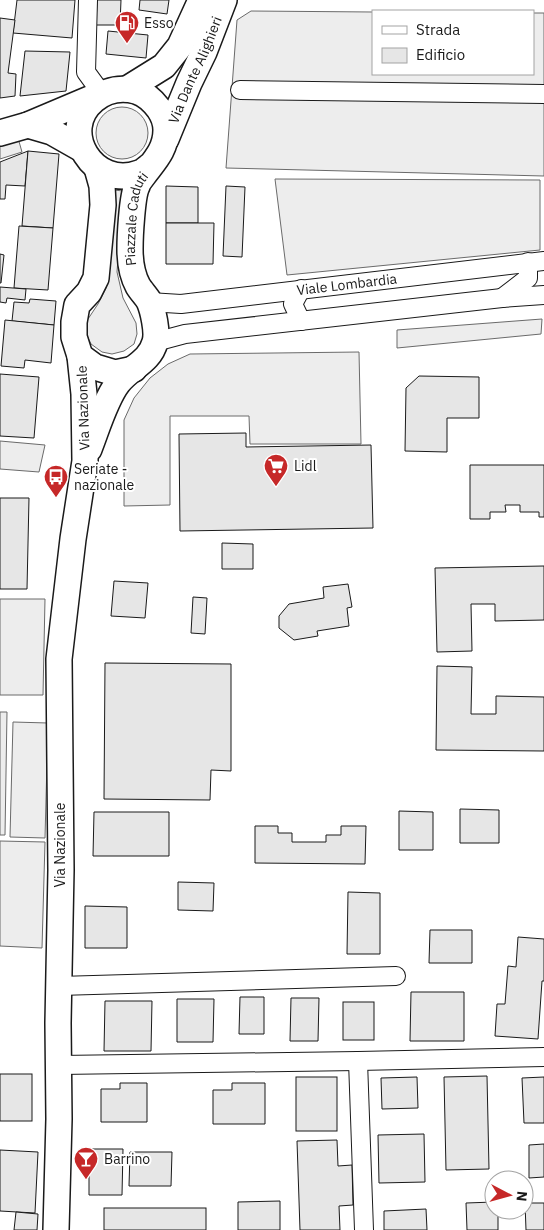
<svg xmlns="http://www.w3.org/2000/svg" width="544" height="1230" viewBox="0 0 544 1230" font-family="'IBM Plex Sans',sans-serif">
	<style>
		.built { fill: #ededed; stroke: #6a6a6a }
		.building { fill: #e6e6e6; stroke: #1a1a1a }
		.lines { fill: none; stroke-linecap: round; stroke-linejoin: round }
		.street-casing { stroke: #1a1a1a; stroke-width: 20 }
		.secondary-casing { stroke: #1a1a1a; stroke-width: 28 }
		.street { stroke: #fff; stroke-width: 18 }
		.secondary { stroke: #fff; stroke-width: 25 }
		.labels { text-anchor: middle; stroke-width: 4; stroke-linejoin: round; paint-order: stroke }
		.poi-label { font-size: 14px; fill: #1a1a1a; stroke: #fff; text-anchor: start }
		.street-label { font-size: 14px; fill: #1a1a1a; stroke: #fff }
	</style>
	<rect width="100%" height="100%" fill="#fff"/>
	<!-- built -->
	<g class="built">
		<polygon points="251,11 373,12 373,74 533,74 533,13 544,13 544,176 226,168 237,20"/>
		<circle cx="122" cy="133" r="26"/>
		<polygon points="18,138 22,152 0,159 0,143"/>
		<polygon points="275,179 540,180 540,250 287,275"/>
		<polygon points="114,190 123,191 117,272 123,298 136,323 137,334 134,344 124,351 112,354 102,352 91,344 85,332 86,322 98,304 106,288"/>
		<polygon points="542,319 541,334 397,348 397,330"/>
		<polygon points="359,352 361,444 250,444 249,416 170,416 170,505 124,506 124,420 134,398 150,378 168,364 190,354"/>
		<polygon points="0,441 45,445 39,472 0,469"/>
		<polygon points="0,599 45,599 43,695 0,695"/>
		<polygon points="0,712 7,712 5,835 0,835"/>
		<polygon points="13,722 48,723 45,838 10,837"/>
		<polygon points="0,841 45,842 42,948 0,946"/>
	</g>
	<!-- building -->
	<g class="building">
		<polygon points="17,0 75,0 72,38 13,33"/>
		<polygon points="97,0 121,0 120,25 96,25"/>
		<polygon points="140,0 169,0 167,14 139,10"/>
		<polygon points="0,18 15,20 8,73 16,74 15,96 0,98"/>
		<polygon points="108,31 148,35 146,58 106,54"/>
		<polygon points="25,51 70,52 66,91 20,96"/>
		<polygon points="28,151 25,186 6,185 5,199 0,199 0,162"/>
		<polygon points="28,151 59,154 53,228 22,226"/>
		<polygon points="166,186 198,187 198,223 166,223"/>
		<polygon points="226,186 245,187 242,257 223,256"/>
		<polygon points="166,223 214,223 213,264 166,264"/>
		<polygon points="19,226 53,228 48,290 14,288"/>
		<polygon points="0,254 4,255 1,283 0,283"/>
		<polygon points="0,287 26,289 25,300 7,298 6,303 0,302"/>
		<polygon points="30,299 56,301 54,325 12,321 14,302 29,303"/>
		<polygon points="5,320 54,325 51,363 25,360 24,368 1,366"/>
		<polygon points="0,374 39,377 34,438 0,436"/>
		<polygon points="419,376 479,377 479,418 447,418 447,452 405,451 406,388"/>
		<polygon points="246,433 246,447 371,445 373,528 180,531 179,434"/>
		<polygon points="470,465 544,465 544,517 539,517 539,512 520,512 520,505 505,505 506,512 490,512 490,519 470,519"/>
		<polygon points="0,498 29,498 27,589 0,589"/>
		<polygon points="222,543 253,544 253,569 222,569"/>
		<polygon points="544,566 544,620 495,621 495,604 471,604 472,651 437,652 435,568"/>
		<polygon points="114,581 148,583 145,618 111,616"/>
		<polygon points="348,584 352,607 347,608 349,626 317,631 318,636 294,640 279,628 279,616 289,604 324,598 323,587"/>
		<polygon points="193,597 207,598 205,634 191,633"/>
		<polygon points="105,663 231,664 231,771 211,770 210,800 104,799"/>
		<polygon points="437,666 472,667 471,714 496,714 496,696 544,697 544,751 436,750"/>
		<polygon points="460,809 499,810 499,843 460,843"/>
		<polygon points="399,811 433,812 433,850 399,850"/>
		<polygon points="94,812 169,812 169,856 93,856"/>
		<polygon points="255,826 278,826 278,833 292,833 292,842 326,842 326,835 341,835 341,826 366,826 365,864 255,863"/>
		<polygon points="178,882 214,883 213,911 178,910"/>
		<polygon points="348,892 380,893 380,954 347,954"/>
		<polygon points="85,906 127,907 127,948 85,948"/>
		<polygon points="430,930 472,930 472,963 429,963"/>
		<polygon points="518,937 544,939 544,981 542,981 538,1039 495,1036 497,1004 505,1004 508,966 516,967"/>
		<polygon points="411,992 464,992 464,1041 410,1041"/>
		<polygon points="240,997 264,997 264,1034 239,1034"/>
		<polygon points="291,998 319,998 318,1041 290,1041"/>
		<polygon points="177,999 214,999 213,1042 177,1042"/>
		<polygon points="105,1001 152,1001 151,1051 104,1051"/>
		<rect x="343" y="1002" width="31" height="38"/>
		<rect x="0" y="1074" width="32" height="47"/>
		<polygon points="487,1076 489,1169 446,1170 444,1077"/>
		<rect x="296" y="1077" width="41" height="54"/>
		<polygon points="417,1077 418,1108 382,1109 381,1078"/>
		<polygon points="544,1077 544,1123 524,1123 522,1078"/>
		<polygon points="120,1083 147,1083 147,1122 101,1122 101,1089 120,1089"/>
		<polygon points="232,1083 265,1083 265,1124 213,1124 213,1090 232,1090"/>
		<polygon points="424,1134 425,1182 379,1183 378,1135"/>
		<polygon points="337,1140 338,1166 352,1165 353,1205 339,1206 340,1230 300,1230 297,1141"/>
		<polygon points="544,1144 544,1177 529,1178 529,1145"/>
		<polygon points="89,1149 123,1149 122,1195 89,1195"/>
		<polygon points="0,1150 38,1152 35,1213 0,1211"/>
		<polygon points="130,1152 172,1152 171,1186 129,1186"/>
		<polygon points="280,1201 280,1230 238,1230 238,1202"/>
		<polygon points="494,1202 494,1210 498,1210 498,1230 467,1230 466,1203"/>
		<polygon points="525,1203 544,1203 544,1230 526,1230"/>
		<rect x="104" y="1208" width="102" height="22"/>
		<polygon points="426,1209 427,1230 384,1230 384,1211"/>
		<polygon points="16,1212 38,1214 37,1230 14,1230"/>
	</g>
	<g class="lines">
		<defs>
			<g id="street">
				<polyline points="88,0 86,72 102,94"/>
				<polyline points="240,90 544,94"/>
				<polyline points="301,289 293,304 301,321"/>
				<polyline points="502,298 528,278 528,262"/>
				<path id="s1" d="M149 302 181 304 544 261"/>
				<polyline points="155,342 185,334 502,298 544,295"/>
				<polyline points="59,986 396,976"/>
				<polyline points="358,1061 364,1230"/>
				<polyline points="59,1065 358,1061 544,1057"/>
			</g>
			<g id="secondary">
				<polyline points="127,89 164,66 180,46 201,0"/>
				<polyline points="28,125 52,132 82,149"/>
				<polyline points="0,133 28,125 99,95"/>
				<path id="s2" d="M166 139 189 83 204 52 224 0"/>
				<polyline points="97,168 102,186 103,205 96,278 89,292 77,305 74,322 74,337 80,356 95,367 115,373 134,369"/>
				<path id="s3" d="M89 449C97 429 105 400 118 383 129 368 150 362 155 342 158 332 153 310 149 301 146 296 141 291 138 286 132 275 130 262 130 249 130 237 132 196 137 186 138 182 141 179 143 176 154 161 166 150 166 130 166 123 163 115 159 109 153 101 146 94 136 91 120 87 106 90 94 100 57 131 94 190 139 173 143 172 147 168 151 165"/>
				<polyline points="56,1230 59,1119 58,1023 61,870 59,659 73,539 85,461 84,394 80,356"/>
			</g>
		</defs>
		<!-- street casing -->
		<use href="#street" class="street-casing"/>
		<!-- secondary casing -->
		<use href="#secondary" class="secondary-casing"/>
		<!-- street -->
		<use href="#street" class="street"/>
		<!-- secondary -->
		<use href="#secondary" class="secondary"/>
	</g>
	<!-- icons -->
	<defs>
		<symbol id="fuel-pin" viewBox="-11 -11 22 30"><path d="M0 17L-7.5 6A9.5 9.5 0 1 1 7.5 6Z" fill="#c62828" stroke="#fff"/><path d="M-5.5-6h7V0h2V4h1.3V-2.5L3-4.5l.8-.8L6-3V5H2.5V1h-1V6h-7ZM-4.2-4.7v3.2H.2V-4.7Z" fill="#fff"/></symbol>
		<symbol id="supermarket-pin" viewBox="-11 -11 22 30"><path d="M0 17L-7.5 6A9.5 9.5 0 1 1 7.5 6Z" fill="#c62828" stroke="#fff"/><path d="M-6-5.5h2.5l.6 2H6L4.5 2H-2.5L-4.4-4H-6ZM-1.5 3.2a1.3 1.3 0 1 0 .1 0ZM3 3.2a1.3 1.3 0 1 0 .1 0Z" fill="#fff"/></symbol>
		<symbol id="bus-pin" viewBox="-11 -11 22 30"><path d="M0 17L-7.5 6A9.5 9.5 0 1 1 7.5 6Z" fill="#c62828" stroke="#fff"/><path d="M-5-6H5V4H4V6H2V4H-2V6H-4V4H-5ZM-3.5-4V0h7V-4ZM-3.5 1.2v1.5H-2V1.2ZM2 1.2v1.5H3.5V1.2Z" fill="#fff"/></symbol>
		<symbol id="bar-pin" viewBox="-11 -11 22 30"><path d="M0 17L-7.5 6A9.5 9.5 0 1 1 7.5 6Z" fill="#c62828" stroke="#fff"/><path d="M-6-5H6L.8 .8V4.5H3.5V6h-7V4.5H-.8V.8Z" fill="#fff"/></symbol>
	</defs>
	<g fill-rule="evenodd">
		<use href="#fuel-pin" x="113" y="9" width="28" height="38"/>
		<use href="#supermarket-pin" x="262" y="452" width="28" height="38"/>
		<use href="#bus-pin" x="42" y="463" width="28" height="38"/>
		<use href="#bar-pin" x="72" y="1145" width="28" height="38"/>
	</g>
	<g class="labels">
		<!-- poi labels -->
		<g class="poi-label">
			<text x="144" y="28">Esso</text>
			<text x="294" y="471">Lidl</text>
			<text x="74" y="474">Seriate -<tspan x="74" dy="16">nazionale</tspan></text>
			<text x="104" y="1164">Barrino</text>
		</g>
		<!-- street labels -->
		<g class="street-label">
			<text dy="5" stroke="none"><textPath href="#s2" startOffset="75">Via Dante Alighieri</textPath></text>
			<text dy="5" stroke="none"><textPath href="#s3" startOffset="258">Piazzale Caduti</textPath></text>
			<text dy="5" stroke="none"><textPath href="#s1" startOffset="199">Viale Lombardia</textPath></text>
			<text transform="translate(83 408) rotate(-92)" y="5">Via Nazionale</text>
			<text transform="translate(60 845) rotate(-90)" y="5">Via Nazionale</text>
		</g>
	</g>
	<!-- legend -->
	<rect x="372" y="10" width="162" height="65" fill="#ffffff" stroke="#a3a3a3"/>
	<rect x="382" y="26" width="25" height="8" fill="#ffffff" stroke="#a3a3a3"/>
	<text x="416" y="35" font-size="15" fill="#1a1a1a">Strada</text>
	<rect x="382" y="48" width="25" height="15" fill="#e6e6e6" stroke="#a3a3a3"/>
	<text x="416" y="60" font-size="15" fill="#1a1a1a">Edificio</text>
	<!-- north arrow -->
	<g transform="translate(509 1195) rotate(96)"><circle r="24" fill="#ffffff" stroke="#a3a3a3"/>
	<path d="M0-4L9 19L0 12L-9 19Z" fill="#c62828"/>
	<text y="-8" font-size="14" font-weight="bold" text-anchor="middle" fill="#1a1a1a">N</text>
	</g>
</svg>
